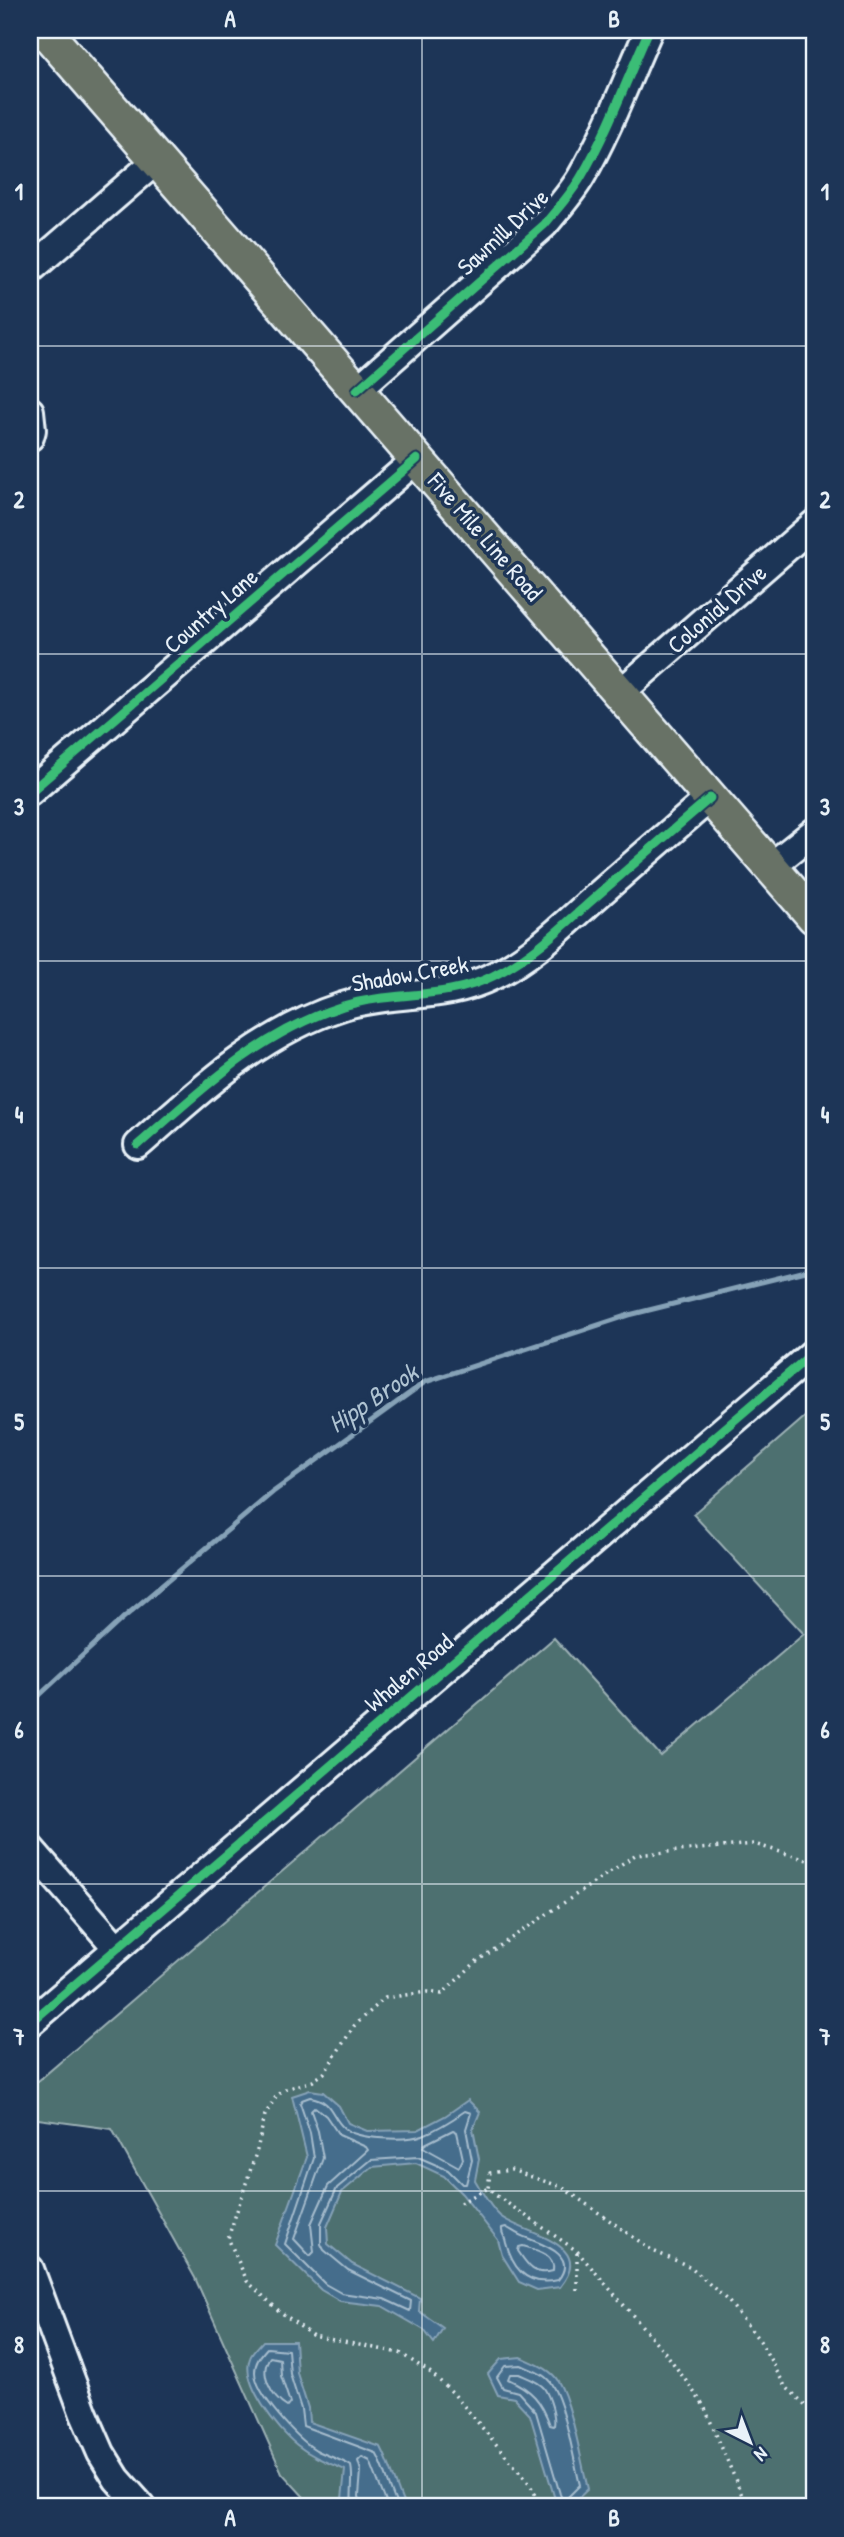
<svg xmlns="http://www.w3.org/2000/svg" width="844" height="2537" viewBox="0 0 844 2537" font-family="'Patrick Hand',sans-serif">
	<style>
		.green { fill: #4e6f6f; stroke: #9bb0b4; stroke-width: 2 }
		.water { fill: #446d8c; stroke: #86a2b7; stroke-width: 2 }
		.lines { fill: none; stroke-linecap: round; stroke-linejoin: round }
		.shore { stroke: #a6bccd; stroke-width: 2 }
		.stream { stroke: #86a2b7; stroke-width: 5 }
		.minor-casing { stroke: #e8f1f8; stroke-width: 32 }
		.major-casing { stroke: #e8f1f8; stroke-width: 38 }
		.path { stroke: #e8f1f8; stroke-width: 3.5; stroke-dasharray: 2 5; stroke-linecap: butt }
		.minor { stroke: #1d3557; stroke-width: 26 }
		.major { stroke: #687266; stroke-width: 33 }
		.cycleway-casing { stroke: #1d3557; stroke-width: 13 }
		.cycleway { stroke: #3abd76; stroke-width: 9 }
		.grid { fill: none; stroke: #e8f1f8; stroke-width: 2; stroke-opacity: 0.55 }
		.labels { text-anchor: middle; stroke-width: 7; stroke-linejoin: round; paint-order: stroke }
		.street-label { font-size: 24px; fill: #e8f1f8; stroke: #1d3557 }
		.water-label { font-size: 26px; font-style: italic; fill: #afc3d2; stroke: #1d3557 }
		.neatline { fill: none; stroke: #e8f1f8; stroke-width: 2.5 }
		.grid-label { font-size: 23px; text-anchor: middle; font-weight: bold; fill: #e8f1f8 }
	</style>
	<rect width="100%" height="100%" fill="#1d3557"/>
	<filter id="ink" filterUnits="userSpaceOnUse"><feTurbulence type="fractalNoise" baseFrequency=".0143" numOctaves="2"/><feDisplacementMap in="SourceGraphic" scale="14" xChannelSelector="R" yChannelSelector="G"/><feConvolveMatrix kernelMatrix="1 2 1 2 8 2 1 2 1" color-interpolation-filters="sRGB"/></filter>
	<g filter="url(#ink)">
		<!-- green -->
		<polygon class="green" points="814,1409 814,2507 313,2507 282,2473 195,2278 112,2129 30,2118 30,2088 554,1638 661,1756 804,1634 693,1514"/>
		<!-- water -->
		<g class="water">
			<path d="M310 2090 323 2092 339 2106 348 2123 367 2131 418 2130 445 2116 468 2100 480 2112 473 2129 479 2159 475 2180C483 2193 489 2206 500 2216 524 2235 597 2242 560 2287L537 2290 519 2282 502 2255 498 2240 462 2194 444 2176 416 2163 372 2167 342 2192 327 2227 328 2244 352 2264 420 2298 419 2311 443 2328 434 2343 424 2330 382 2306 340 2301 321 2290 275 2245 307 2157 292 2096Z"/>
			<path d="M263 2341H295L297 2373 308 2408 309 2422 381 2447C391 2466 396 2487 405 2507H346L342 2499 345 2470C329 2463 312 2457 297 2445 278 2430 240 2383 250 2358 252 2352 259 2346 263 2341Z"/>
			<path d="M521 2357C534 2363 551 2369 558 2381 572 2404 581 2461 588 2489L570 2506H557L530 2415 514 2398 498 2395 488 2374 501 2359Z"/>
		</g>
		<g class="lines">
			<!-- shore -->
			<g class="shore">
				<path d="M310 2097C334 2101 330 2116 344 2128 357 2140 407 2141 423 2135 438 2129 452 2120 465 2111L471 2113 466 2129 472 2160 466 2184H462L448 2170 418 2157 371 2160 337 2188 321 2223V2244L324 2250 348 2270 411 2301 410 2311 384 2299 341 2293 325 2284 285 2244 314 2158 310 2133 300 2103 302 2100Z"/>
				<polygon points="315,2107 326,2116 339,2135 366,2147 368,2150 328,2186 311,2224 314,2252 310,2256 294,2239 323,2158 318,2131 311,2111"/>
				<polygon points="453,2130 457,2132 463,2159 459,2167 423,2147 425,2144"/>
				<path d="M506 2227C513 2231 519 2236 527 2238 544 2245 578 2255 558 2280 528 2287 513 2270 506 2243 505 2236 501 2234 502 2228Z"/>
				<path d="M523 2246C536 2250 556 2254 553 2271 534 2276 528 2266 518 2251L519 2247Z"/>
				<path d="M270 2357 280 2359 281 2376 290 2403 287 2407C272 2398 258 2373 270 2357Z"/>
				<path d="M521 2365C532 2370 546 2374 552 2385 566 2408 573 2458 580 2485L566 2499H562L560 2494 536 2412 518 2392 503 2388 497 2377 505 2366Z"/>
				<path d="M519 2374C528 2378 538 2381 544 2388 550 2397 556 2416 554 2426L550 2425C541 2400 532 2390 508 2379L510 2374Z"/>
				<path d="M352 2507C350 2494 354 2479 351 2466 340 2459 327 2456 316 2450 298 2439 255 2394 255 2372 255 2362 260 2356 267 2348L288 2350 290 2374 301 2409 303 2426 376 2453C386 2470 389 2489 398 2507"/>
				<polyline points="361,2507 359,2496 361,2471 358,2461 362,2457 370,2461 388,2507"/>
			</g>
			<!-- stream -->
			<polyline class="stream" points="30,1704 122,1619 273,1492 425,1382 629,1315 814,1269"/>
			<defs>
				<g id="minor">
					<polyline points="30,270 156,161"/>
					<path d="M357 390 545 224C557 209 571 194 581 177 608 131 627 79 649 30"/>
					<polyline points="30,411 32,430 30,437"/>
					<polyline points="620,693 814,524"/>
					<polyline points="30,792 417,459"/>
					<polyline points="770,867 814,832"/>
					<path d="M138 1145C202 1089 259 1033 343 1006 392 991 446 1000 493 976 530 958 560 929 590 902 630 867 670 832 710 798"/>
					<polyline points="30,1848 117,1948"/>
					<polyline points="30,2023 814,1352"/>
					<polyline points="30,2269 84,2414 101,2453 117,2479 142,2507"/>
				</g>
				<polyline id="major" points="44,30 814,917"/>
			</defs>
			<!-- minor casing -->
			<use href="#minor" class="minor-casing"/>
			<!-- major casing -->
			<use href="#major" class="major-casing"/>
			<!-- path -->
			<g class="path">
				<polyline points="460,2203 488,2188"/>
				<polyline points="577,2253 577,2293"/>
				<polyline points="542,2507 529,2483 452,2392 431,2373 400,2353 313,2336 278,2310 247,2281 228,2238 257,2150 265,2115 277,2095 286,2089 313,2081 324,2073 354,2026 385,1998 427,1992 442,1994 477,1961 635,1855 754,1844 814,1862"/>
				<polyline points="747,2507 704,2406 668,2356 577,2251 494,2194 488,2188 490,2173 511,2170 562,2187 653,2251 691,2267 729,2302 760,2341 785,2386 813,2412 814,2421"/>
			</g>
			<!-- minor -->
			<use href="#minor" class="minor"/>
			<!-- major -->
			<use href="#major" class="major"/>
			<defs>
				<g id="cycleway">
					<path d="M357 390 545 224C557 209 571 194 581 177 608 131 627 79 649 30"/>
					<polyline points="30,792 417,459"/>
					<path d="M138 1145C202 1089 259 1033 343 1006 392 991 446 1000 493 976 530 958 560 929 590 902 630 867 670 832 710 798"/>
					<polyline points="30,2023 814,1352"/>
				</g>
			</defs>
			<!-- cycleway casing -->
			<use href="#cycleway" class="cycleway-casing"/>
			<!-- cycleway -->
			<use href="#cycleway" class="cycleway"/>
		</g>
	</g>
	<!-- grid -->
	<path class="grid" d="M422 30V2507M30 346H814M30 654H814M30 961H814M30 1268H814M30 1576H814M30 1884H814M30 2191H814"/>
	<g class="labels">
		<!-- street labels -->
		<g class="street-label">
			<text transform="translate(503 232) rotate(-43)" y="8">Sawmill Drive</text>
			<text transform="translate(485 537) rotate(49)" y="8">Five Mile Line Road</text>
			<text transform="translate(717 609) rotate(-41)" y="8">Colonial Drive</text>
			<text transform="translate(211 611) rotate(-41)" y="8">Country Lane</text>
			<text transform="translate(410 974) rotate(-10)" y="8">Shadow Creek</text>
			<text transform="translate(409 1673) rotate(-40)" y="8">Whalen Road</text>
		</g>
		<!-- water labels -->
		<g class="water-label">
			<text transform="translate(373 1398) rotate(-34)" y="9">Hipp Brook</text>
		</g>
	</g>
	<!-- margin -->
	<rect width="844" height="2537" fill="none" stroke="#1d3557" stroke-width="77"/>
	<!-- north arrow -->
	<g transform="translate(750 2442) rotate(138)" stroke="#1d3557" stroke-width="5" paint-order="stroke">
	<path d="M0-5L12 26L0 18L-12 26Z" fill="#e8f1f8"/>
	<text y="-10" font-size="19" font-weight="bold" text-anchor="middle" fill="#e8f1f8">N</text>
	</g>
	<rect x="38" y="38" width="768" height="2460" class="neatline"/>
	<g class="grid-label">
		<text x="230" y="27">A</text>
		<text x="614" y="27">B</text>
		<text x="19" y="200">1</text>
		<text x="825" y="200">1</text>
		<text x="19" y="508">2</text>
		<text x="825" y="508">2</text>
		<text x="19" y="815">3</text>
		<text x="825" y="815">3</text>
		<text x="19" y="1123">4</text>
		<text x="825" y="1123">4</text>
		<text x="19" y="1430">5</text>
		<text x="825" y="1430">5</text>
		<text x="19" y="1738">6</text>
		<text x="825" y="1738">6</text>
		<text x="19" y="2045">7</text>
		<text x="825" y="2045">7</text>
		<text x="19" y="2353">8</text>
		<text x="825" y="2353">8</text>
		<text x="230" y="2526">A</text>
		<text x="614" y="2526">B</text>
	</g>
</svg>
